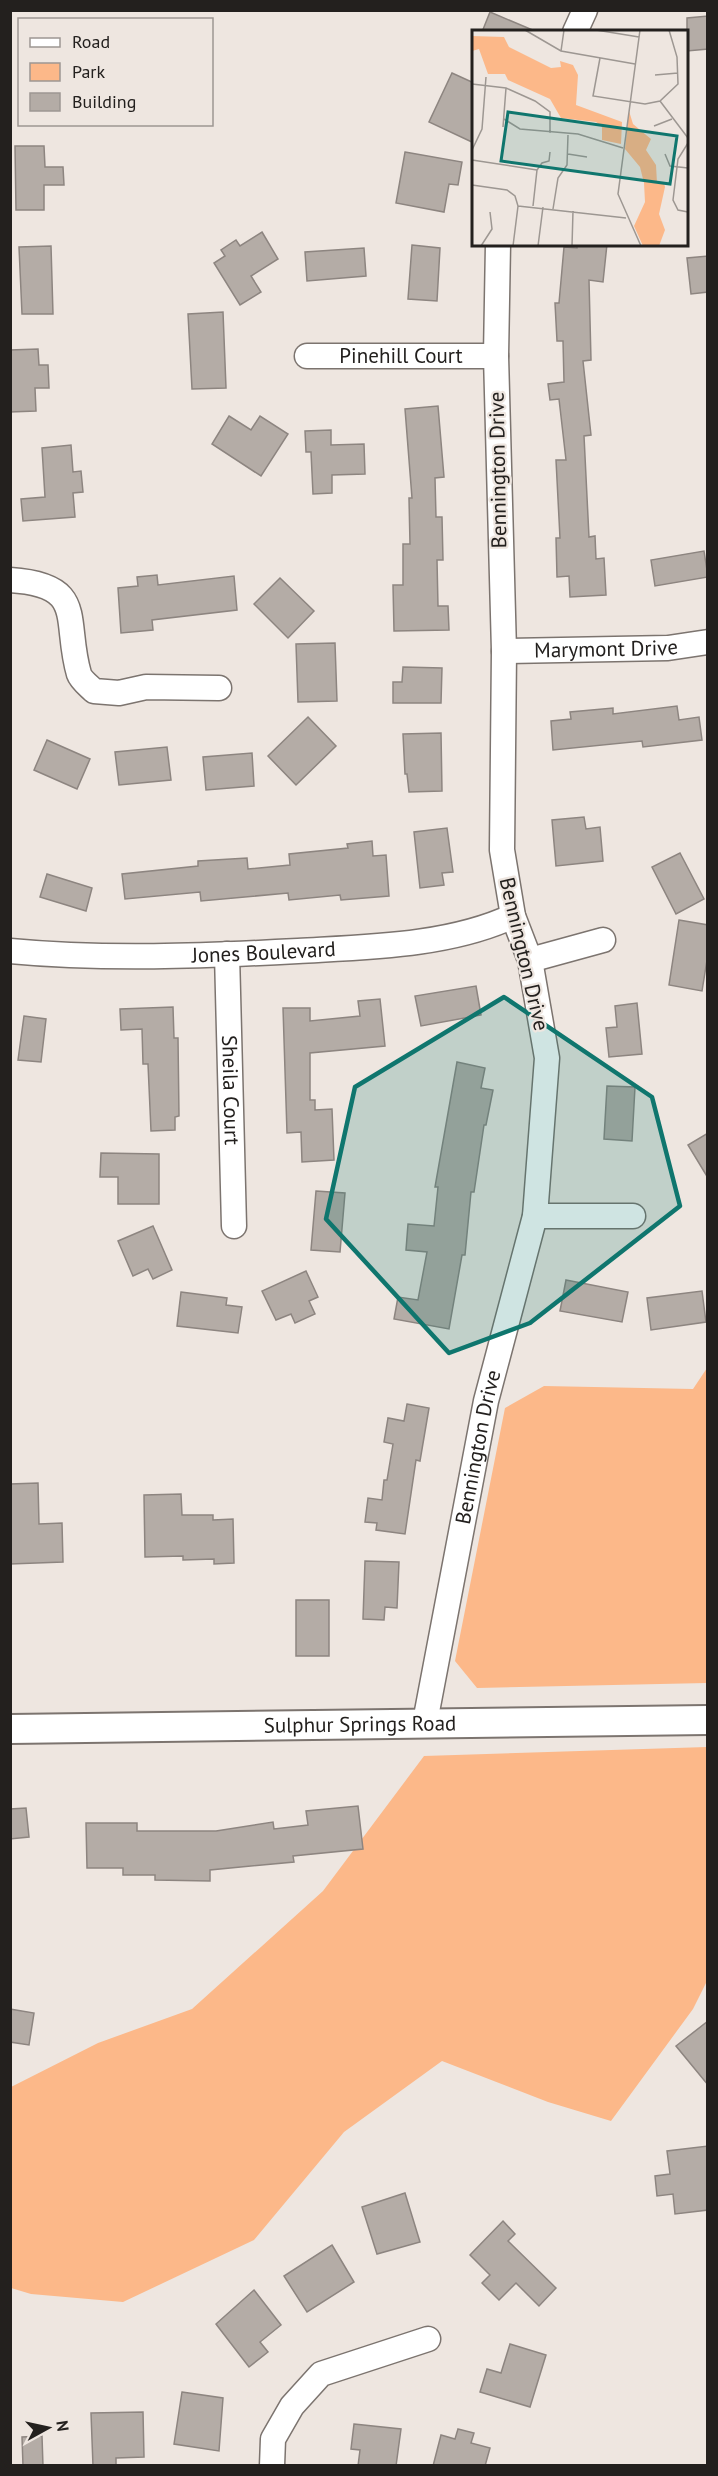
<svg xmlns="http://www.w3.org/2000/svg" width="718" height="2476" viewBox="0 0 718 2476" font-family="'PT Sans',sans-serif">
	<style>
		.green { fill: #fcb889 }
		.building { fill: #b4aca6; stroke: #8d8580; stroke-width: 1.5 }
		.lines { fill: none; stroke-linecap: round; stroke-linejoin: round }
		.minor-casing { stroke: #7c746f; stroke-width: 27 }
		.tertiary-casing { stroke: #7c746f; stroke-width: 32 }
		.minor { stroke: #fff; stroke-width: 24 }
		.tertiary { stroke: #fff; stroke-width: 28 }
		.marked { fill: #0f766e; fill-opacity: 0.2; stroke: #0f766e; stroke-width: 4.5; stroke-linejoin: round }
		.labels { text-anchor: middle; stroke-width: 4.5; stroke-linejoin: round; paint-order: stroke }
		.street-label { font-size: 21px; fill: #23201e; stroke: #eee6e0 }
		.inset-road { fill: none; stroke: #9d9792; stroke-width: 1.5 }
		.view { fill: #0f766e; fill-opacity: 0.15; stroke: #0f766e; stroke-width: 3 }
		.inset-edge { fill: none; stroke: #23201e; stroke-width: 3 }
	</style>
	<rect width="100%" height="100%" fill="#eee6e0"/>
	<!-- green -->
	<g class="green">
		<polygon points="707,1368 707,1683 477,1688 455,1661 505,1408 544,1386 693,1389"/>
		<polygon points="707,1747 707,1981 693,2009 611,2121 548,2102 442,2061 344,2132 254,2240 123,2302 31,2294 11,2288 11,2087 98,2043 192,2009 323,1891 424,1756"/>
	</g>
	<!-- building -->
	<g class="building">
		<polygon points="490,12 535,31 535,32 482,32"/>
		<polygon points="708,16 708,49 687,51 687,18"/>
		<polygon points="452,73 474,83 474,143 429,122"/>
		<polygon points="15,146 44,146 45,167 63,167 64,185 44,185 44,210 16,210"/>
		<polygon points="405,152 462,162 458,185 449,184 444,212 396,203"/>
		<polygon points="262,232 278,259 251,276 261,292 240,305 214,263 225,256 221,250 236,240 240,246"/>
		<polygon points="577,244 607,244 603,282 589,280 591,360 583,361 591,435 584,436 589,537 595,536 596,559 604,558 606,595 570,597 569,576 557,577 556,538 560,538 556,460 566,460 559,399 550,400 548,384 564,382 563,341 557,341 555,303 559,303 564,247 577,248"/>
		<polygon points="412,245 440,248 437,301 408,299"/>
		<polygon points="51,246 53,314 22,314 19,247"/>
		<polygon points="364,248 366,276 307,281 305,252"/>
		<polygon points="708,256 708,292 691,294 687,258"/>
		<polygon points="223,312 226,388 192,389 188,314"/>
		<polygon points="38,349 39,365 48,365 49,388 35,388 36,411 10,412 10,350"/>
		<polygon points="438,406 444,477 435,478 436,517 442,517 443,560 437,560 438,606 448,606 449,630 394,631 393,585 403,585 403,544 410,544 409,498 412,498 405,409"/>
		<polygon points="229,416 251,430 260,416 288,434 261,476 212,444"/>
		<polygon points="331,430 331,445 364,444 365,474 332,475 332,493 313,494 311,452 306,452 305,431"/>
		<polygon points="71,445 73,472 81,471 83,492 73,493 75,517 23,521 21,499 45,497 42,448"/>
		<polygon points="704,551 708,577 655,586 651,560"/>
		<polygon points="157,575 158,585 234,576 237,610 152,620 153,630 121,633 118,588 138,586 137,577"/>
		<polygon points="280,578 314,611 288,638 254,604"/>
		<polygon points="335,643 337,701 298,702 296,644"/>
		<polygon points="403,667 442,668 441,703 393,703 393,682 402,682"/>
		<polygon points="677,706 679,720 699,717 702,740 643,747 642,741 553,750 551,721 571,719 570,712 613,708 613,714"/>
		<polygon points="308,717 336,746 296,785 268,756"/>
		<polygon points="441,733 442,791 409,792 407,774 405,774 403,734"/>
		<polygon points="47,740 90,759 77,789 34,770"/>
		<polygon points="167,747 171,780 119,785 115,752"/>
		<polygon points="252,753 254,786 206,790 203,757"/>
		<polygon points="584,817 586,829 600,827 603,861 556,866 552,820"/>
		<polygon points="447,828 453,872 442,873 444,885 420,888 414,832"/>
		<polygon points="372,841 373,856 386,855 389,896 341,900 340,895 289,900 288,893 201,901 200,892 125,899 122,874 198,866 198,861 247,858 248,869 290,865 289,854 348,848 347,844"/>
		<polygon points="680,853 704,899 676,914 652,867"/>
		<polygon points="47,874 92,888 86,911 40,897"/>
		<polygon points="679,920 708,925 708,954 702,991 669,985"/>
		<polygon points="476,986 481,1015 421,1026 415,996"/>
		<polygon points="380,999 385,1046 310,1053 310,1100 315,1100 315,1110 332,1109 334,1160 302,1162 301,1132 287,1133 283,1008 310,1008 310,1021 360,1016 358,1001"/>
		<polygon points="637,1003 642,1054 609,1057 606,1028 617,1027 615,1006"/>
		<polygon points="173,1007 174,1038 178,1038 179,1116 175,1117 175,1130 151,1131 148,1064 143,1064 142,1029 121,1030 120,1009"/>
		<polygon points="24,1016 46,1019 41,1062 18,1060"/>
		<polygon points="457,1062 485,1068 481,1088 493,1090 486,1125 484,1125 474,1192 471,1192 465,1255 462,1255 449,1329 394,1319 398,1297 418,1300 427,1252 406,1250 408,1224 434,1226 438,1187 435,1187"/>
		<polygon points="607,1086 635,1087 632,1141 604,1139"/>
		<polygon points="708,1133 708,1178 688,1145"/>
		<polygon points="101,1153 159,1154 159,1204 118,1204 118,1177 100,1177"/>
		<polygon points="316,1191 345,1193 340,1252 311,1250"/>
		<polygon points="153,1226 172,1270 153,1279 148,1269 133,1276 118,1241"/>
		<polygon points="306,1271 318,1297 309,1301 315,1314 295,1323 291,1314 276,1320 262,1291"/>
		<polygon points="566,1280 628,1292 622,1322 560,1311"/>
		<polygon points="702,1291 706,1322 651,1330 647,1298"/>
		<polygon points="181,1292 227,1298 226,1305 242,1307 238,1333 177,1326"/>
		<polygon points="407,1404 429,1408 420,1461 416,1460 405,1534 376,1530 377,1523 365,1522 368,1498 382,1500 384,1480 387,1480 393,1444 384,1442 388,1418 404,1421"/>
		<polygon points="38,1483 39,1524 62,1523 63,1562 10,1564 10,1484"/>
		<polygon points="181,1494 182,1515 213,1515 213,1520 233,1519 234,1563 214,1564 214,1559 183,1560 183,1556 145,1557 144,1495"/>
		<polygon points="365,1561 399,1562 397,1608 385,1607 384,1620 363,1619"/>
		<rect x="296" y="1600" width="33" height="56"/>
		<polygon points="358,1806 363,1849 293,1856 294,1862 210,1870 210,1881 155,1880 155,1875 123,1875 123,1868 87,1868 86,1823 137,1823 137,1831 216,1831 273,1822 274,1829 308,1825 306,1811"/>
		<polygon points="26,1808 29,1837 10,1839 10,1809"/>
		<polygon points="10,2009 34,2013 29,2045 10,2042"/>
		<polygon points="708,2021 708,2085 676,2046"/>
		<polygon points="708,2146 708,2210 675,2214 673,2194 657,2196 655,2176 670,2174 667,2151"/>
		<polygon points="405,2193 420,2242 377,2254 362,2207"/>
		<polygon points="503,2221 515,2234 508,2241 556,2288 539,2306 516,2283 499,2300 482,2283 490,2275 470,2255"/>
		<polygon points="332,2245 354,2282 307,2312 284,2276"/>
		<polygon points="254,2290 281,2325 260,2342 268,2352 249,2367 216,2324"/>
		<polygon points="510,2344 546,2355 530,2407 480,2392 487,2369 501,2373"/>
		<polygon points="182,2392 223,2398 219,2451 174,2444"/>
		<polygon points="143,2412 144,2457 116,2458 116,2466 93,2466 91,2413"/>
		<polygon points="354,2424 401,2429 396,2466 358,2466 360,2450 351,2449"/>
		<polygon points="458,2429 474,2433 471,2443 490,2448 485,2466 433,2466 441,2435 455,2439"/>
		<polygon points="42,2436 43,2466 23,2466 22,2437"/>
	</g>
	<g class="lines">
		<defs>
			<g id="minor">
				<polyline points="575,32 585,10"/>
				<path id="s1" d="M307 356H496"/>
				<path d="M10 580C88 585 63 620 79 674 81 680 89 686 94 691L119 693 146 687 219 688"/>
				<path id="s2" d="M504 651 668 648 708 642"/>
				<path id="s3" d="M10 951C106 960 202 956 298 951 367 947 449 946 513 916"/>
				<path id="s4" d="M227 954 234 1226"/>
				<polyline points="530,960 603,940"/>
				<polyline points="535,1216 633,1216"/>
				<path id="s5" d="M425 1722 486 1401 535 1216 547 1058 530 960 513 916 502 850 504 651 496 356 498 244"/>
				<polyline points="272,2466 273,2439 292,2406 321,2374 428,2339"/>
			</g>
			<g id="tertiary">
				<path id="s6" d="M10 1729 708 1720"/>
			</g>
		</defs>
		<!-- minor casing -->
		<use href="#minor" class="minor-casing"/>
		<!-- tertiary casing -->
		<use href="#tertiary" class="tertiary-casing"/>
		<!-- minor -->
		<use href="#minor" class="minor"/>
		<!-- tertiary -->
		<use href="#tertiary" class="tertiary"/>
	</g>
	<!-- marked area -->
	<path class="marked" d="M504 997 652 1097 680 1206 530 1323 449 1353 326 1219 355 1087Z"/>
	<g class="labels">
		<!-- street labels -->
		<g class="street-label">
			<text dy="7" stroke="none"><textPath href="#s1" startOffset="94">Pinehill Court</textPath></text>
			<text transform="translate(498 470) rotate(-91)" y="7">Bennington Drive</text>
			<text dy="7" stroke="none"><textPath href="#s2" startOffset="102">Marymont Drive</textPath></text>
			<text dy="7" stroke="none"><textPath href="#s3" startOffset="254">Jones Boulevard</textPath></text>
			<text transform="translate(524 954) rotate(77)" y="7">Bennington Drive</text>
			<text dy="7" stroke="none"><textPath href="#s4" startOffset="136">Sheila Court</textPath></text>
			<text dy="7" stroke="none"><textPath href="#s5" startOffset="280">Bennington Drive</textPath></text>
			<text dy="7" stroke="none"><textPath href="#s6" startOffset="350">Sulphur Springs Road</textPath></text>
		</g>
	</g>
	<!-- overview -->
	<g transform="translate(472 30)">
		<rect width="216" height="216" fill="#eee6e0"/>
		<path d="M0 6 32 7 37 17 79 38 89 37 88 31 101 35 106 45 104 75 150 92 149 114 130 110V97L124 92 89 88 78 69 36 50 33 44H16L7 19 0 21ZM157 81 161 94 179 109 174 120 184 135 185 153H192L193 157 187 184 193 200 187 216H171L162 196 173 172 172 153 168 137 153 119Z" fill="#fcb889"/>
		<path class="inset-road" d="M53 0 89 21 163 34M124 0 167 7M168 0 146 164 169 216M89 21 92 0M128 28 121 66 173 74 188 71 206 54 205 27 197 0M183 45 206 43M0 54 34 58 63 71 78 82V103M188 71 216 108M32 89 48 99 106 104 151 118M182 96 200 89M31 97 34 58M216 113 206 129 201 170 206 180 216 182M0 120 10 99 14 47M96 124 115 127M193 124 198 136 216 138M0 130 65 140M0 155 35 160 43 166 46 176 41 216M46 176 154 188M61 176 65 140 70 133 77 131 78 122M81 179 86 148 95 135 96 105M9 216 20 199 18 182M66 216 71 177M100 216 101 181"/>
		<path class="view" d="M36 82 205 106 198 154 29 131Z"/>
		<rect width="216" height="216" class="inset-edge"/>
	</g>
	<!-- border -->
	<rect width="718" height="2476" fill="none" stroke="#23201e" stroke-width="24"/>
	<!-- legend -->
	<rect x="18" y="18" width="195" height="108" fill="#eee6e0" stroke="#9d9792" stroke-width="1.5"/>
	<rect x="30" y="38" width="30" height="9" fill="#ffffff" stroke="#9d9792" stroke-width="1.5"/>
	<text x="72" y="48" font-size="18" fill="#23201e">Road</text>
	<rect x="30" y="63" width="30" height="18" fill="#fcb889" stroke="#9d9792" stroke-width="1.5"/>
	<text x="72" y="78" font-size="18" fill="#23201e">Park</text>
	<rect x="30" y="93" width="30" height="18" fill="#b4aca6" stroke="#9d9792" stroke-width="1.5"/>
	<text x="72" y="108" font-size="18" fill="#23201e">Building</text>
	<!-- north arrow -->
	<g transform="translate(48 2428) rotate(82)" stroke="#eee6e0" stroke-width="4.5" paint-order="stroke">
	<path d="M0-4.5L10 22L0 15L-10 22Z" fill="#23201e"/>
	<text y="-9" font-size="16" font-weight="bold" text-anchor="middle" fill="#23201e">N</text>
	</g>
</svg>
